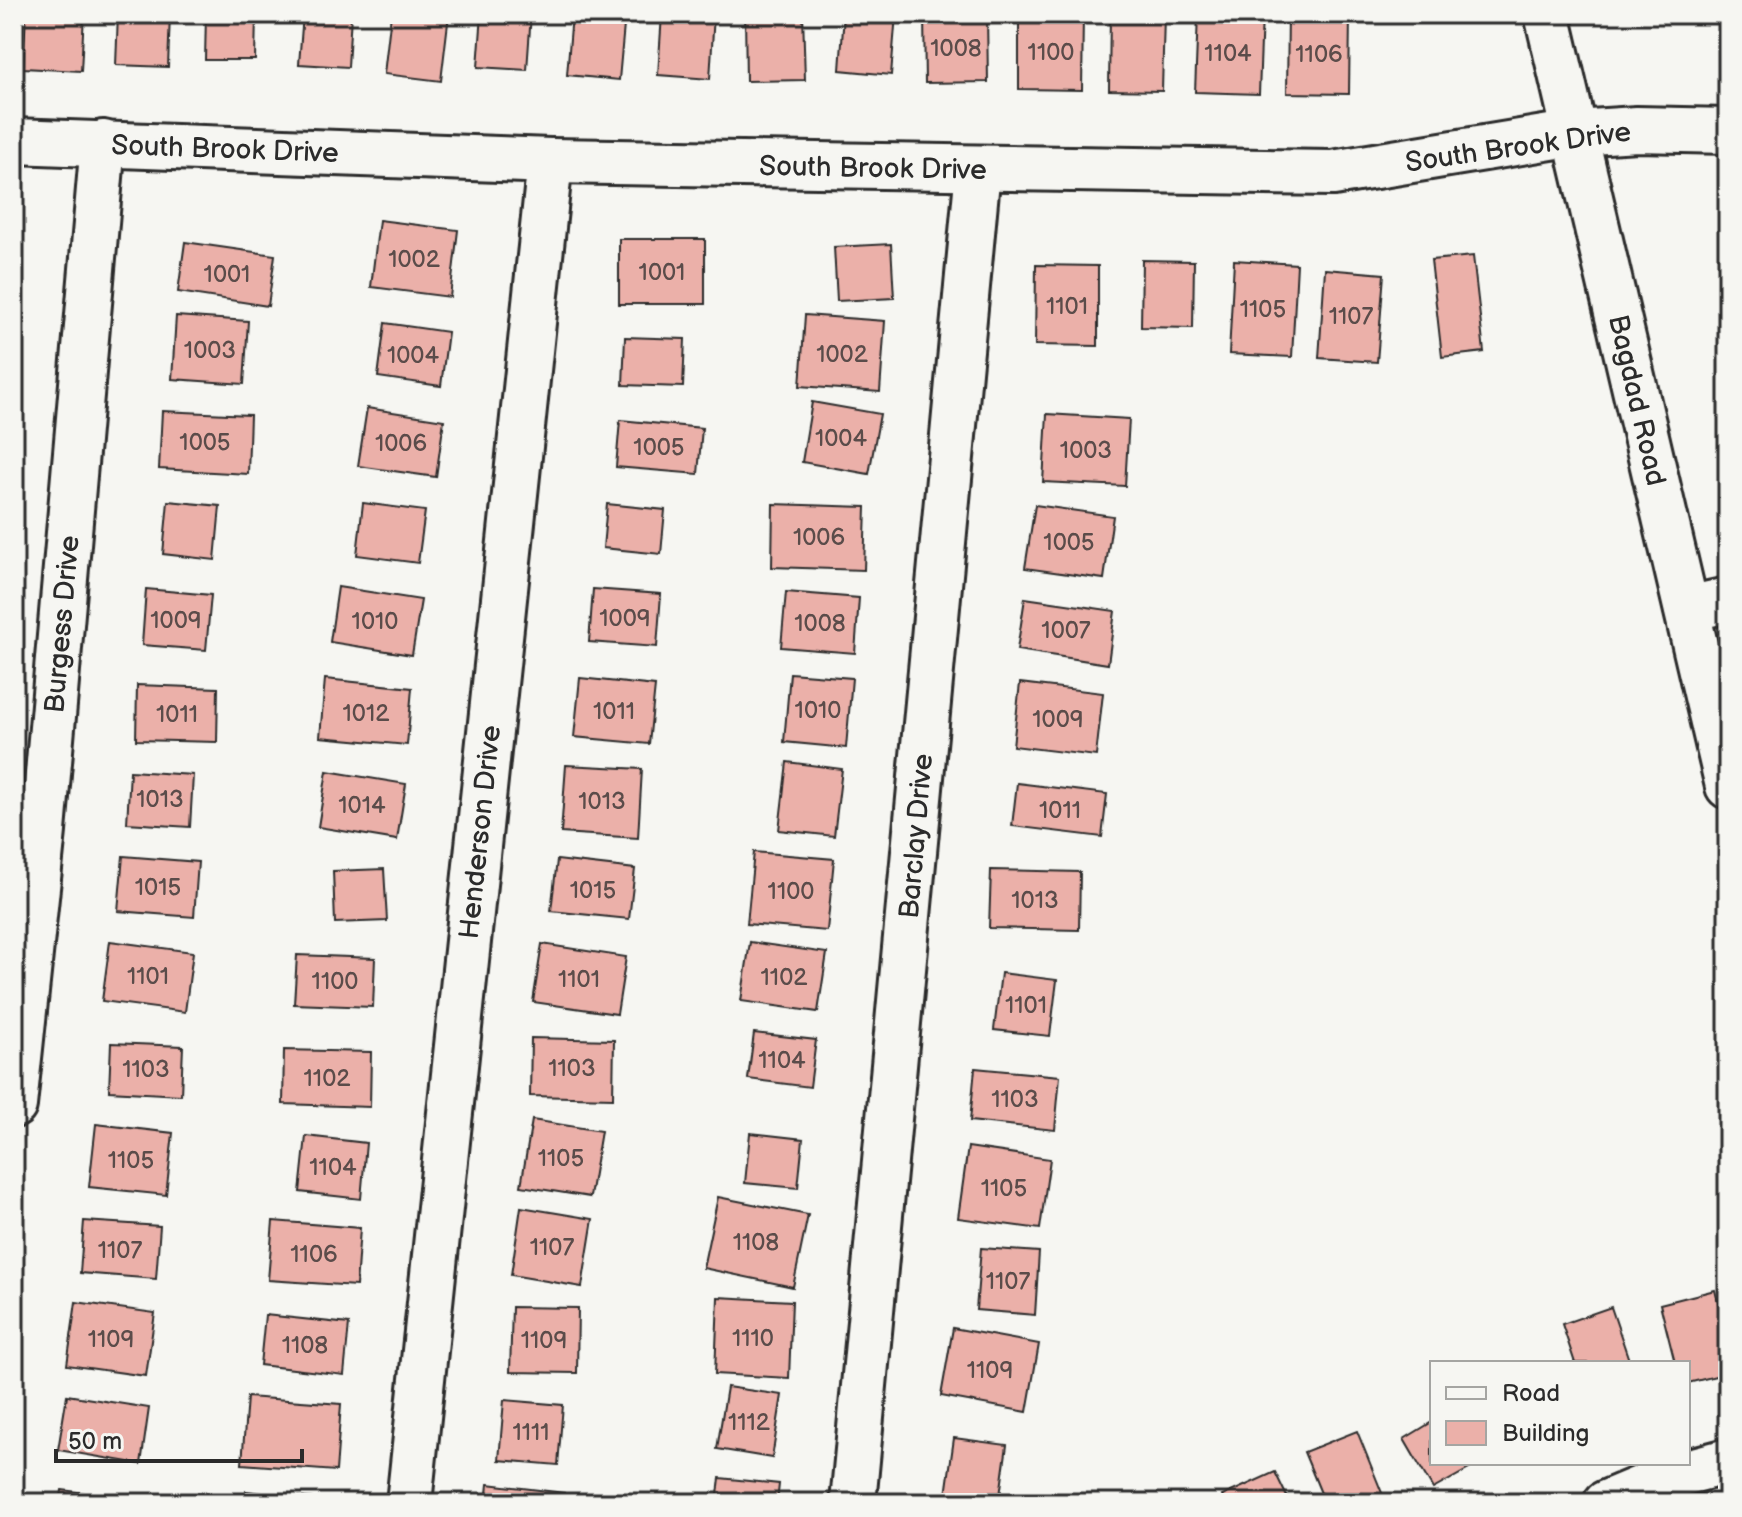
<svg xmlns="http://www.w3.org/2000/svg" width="1742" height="1517" viewBox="0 0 1742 1517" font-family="'Balsamiq Sans',sans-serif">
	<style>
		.building { fill: #ebb0a9; stroke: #2b2b2b; stroke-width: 2 }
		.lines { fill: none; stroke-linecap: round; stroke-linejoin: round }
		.minor-casing { stroke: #2b2b2b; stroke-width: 50 }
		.minor { stroke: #f6f6f2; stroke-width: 44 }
		.labels { text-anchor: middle; stroke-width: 6; stroke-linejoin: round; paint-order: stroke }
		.number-label { font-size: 24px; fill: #5b4c4a }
		.street-label { font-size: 28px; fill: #2b2b2b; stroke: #f6f6f2 }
	</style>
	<rect width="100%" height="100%" fill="#f6f6f2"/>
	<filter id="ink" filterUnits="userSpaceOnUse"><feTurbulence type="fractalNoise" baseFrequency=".0125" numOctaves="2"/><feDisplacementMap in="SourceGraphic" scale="16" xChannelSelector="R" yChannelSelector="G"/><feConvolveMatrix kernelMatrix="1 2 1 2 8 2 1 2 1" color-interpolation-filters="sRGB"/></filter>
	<g filter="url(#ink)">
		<!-- building -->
		<g class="building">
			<polygon points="26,14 84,14 81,71 23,68"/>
			<polygon points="118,14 170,14 168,67 116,65"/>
			<polygon points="206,14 256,14 255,60 205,60"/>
			<polygon points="303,14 351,14 348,67 299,64"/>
			<polygon points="391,14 449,14 441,81 384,74"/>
			<polygon points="482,14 531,14 527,70 478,67"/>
			<polygon points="572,14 625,14 619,80 567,75"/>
			<polygon points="662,14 714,14 710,79 658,75"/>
			<polygon points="745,14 803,14 805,80 746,81"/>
			<polygon points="844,14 896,14 891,75 840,70"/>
			<polygon points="924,14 987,14 988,82 925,83"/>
			<polygon points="1019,14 1083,14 1082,90 1019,89"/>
			<polygon points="1110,14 1164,14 1162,91 1109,90"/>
			<polygon points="1198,14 1262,14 1259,94 1195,92"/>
			<polygon points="1288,14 1350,14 1349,94 1287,93"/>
			<polygon points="379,220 458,230 450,297 371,287"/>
			<rect x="619" y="239" width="86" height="65"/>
			<polygon points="185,242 275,255 268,306 178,292"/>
			<polygon points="891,244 894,298 837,301 834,247"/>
			<polygon points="1473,256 1484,352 1442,357 1431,260"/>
			<polygon points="1142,260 1194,261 1193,328 1141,327"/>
			<polygon points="1234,260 1297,264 1292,357 1229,354"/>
			<polygon points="1036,265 1098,266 1098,346 1035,345"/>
			<polygon points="1325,269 1384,274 1377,362 1319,358"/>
			<polygon points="805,315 885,321 880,392 800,386"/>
			<polygon points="176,316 248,321 244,384 172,379"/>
			<polygon points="385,323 448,332 441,386 378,377"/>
			<polygon points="625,337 685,339 683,387 623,385"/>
			<polygon points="812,402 880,414 869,474 802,462"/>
			<polygon points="367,408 444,420 436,477 358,466"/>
			<polygon points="162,411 250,415 248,474 159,469"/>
			<polygon points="1047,414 1129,419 1125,486 1043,482"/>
			<polygon points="620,420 702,428 698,474 616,467"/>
			<polygon points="168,501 220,506 215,560 163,554"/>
			<polygon points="363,503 425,511 418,563 357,555"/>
			<polygon points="607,504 665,510 661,554 603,548"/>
			<polygon points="773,504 866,507 864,570 772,567"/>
			<polygon points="1035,505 1113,516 1104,579 1025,568"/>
			<polygon points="338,587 421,600 412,655 330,642"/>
			<polygon points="146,589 211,595 206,650 142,645"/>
			<polygon points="593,589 661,594 657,647 589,642"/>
			<polygon points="786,592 859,598 855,653 781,647"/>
			<polygon points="1025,598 1115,611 1108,664 1017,650"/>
			<polygon points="790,673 852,678 846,748 784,742"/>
			<polygon points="580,678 655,686 649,744 574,737"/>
			<polygon points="325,679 412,688 407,745 320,737"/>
			<polygon points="1020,683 1103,693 1096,756 1013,746"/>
			<polygon points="137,685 218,688 217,742 136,740"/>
			<polygon points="787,762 842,769 834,836 779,830"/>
			<polygon points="566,765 642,769 638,838 561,833"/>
			<polygon points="130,771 193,775 190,827 127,823"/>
			<polygon points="327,771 406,784 397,840 318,827"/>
			<polygon points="1017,783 1107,794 1102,837 1012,826"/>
			<polygon points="754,852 834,859 827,931 747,924"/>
			<polygon points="123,856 198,862 194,917 118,911"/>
			<polygon points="557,860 635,869 629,919 551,911"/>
			<polygon points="384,869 387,921 335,923 333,871"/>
			<polygon points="991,870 1080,872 1079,930 989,928"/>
			<polygon points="110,941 193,952 185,1012 102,1001"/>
			<polygon points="750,942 827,953 818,1012 741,1001"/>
			<polygon points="542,944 626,957 617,1014 533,1002"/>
			<polygon points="297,955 375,958 373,1007 294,1004"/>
			<polygon points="1001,973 1057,980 1050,1036 994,1030"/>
			<polygon points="754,1033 816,1040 810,1087 748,1079"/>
			<polygon points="531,1038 614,1040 613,1098 530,1096"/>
			<polygon points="111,1043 183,1046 181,1095 109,1091"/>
			<polygon points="284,1050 371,1052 370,1107 283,1104"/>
			<polygon points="975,1068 1060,1076 1055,1130 970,1121"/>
			<polygon points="532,1120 601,1131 590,1197 521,1186"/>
			<polygon points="96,1124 173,1133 166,1195 89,1187"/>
			<polygon points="750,1133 803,1139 798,1188 745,1183"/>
			<polygon points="306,1136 366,1143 361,1199 300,1192"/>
			<polygon points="968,1147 1050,1159 1040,1229 958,1218"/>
			<polygon points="718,1197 808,1215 793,1287 703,1268"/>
			<polygon points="521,1207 593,1219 582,1287 511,1275"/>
			<polygon points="84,1221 160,1226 156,1279 80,1273"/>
			<polygon points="273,1221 360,1228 356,1286 268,1280"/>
			<polygon points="981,1248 1039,1252 1035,1315 976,1310"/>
			<polygon points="1715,1290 1728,1341 1728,1373 1688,1383 1688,1363 1675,1363 1660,1304"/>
			<polygon points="718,1297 792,1301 789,1378 715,1374"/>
			<polygon points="76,1302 155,1313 146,1376 67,1365"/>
			<polygon points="512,1307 578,1308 577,1373 510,1372"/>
			<polygon points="1611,1307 1630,1363 1575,1363 1562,1324"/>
			<polygon points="265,1315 349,1324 344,1375 260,1365"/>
			<polygon points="953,1328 1039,1344 1027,1412 941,1396"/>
			<polygon points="727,1387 782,1395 772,1458 717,1449"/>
			<polygon points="67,1395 149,1408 141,1464 58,1450"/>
			<polygon points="247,1397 341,1404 336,1471 242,1464"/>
			<polygon points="504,1400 563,1405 558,1465 499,1460"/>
			<polygon points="1432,1422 1432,1463 1476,1465 1433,1489 1404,1439"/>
			<polygon points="1357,1431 1386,1503 1325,1503 1304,1452"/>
			<polygon points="954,1438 1007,1445 999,1503 945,1502"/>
			<polygon points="1275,1472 1290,1503 1225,1503 1222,1496"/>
			<polygon points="720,1478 779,1484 777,1503 717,1503"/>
			<polygon points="488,1484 564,1493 563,1503 486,1503"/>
			<polygon points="62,1490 141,1500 140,1503 60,1503"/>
			<polygon points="246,1491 339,1502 244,1503"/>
		</g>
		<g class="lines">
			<defs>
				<g id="minor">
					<polyline points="1547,14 1728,786"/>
					<polyline points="14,141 550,161 1333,173 1575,133 1637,129 1728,131"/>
					<polyline points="1687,609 1728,600"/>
					<polyline points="14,1105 43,831 103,143"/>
					<polyline points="409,1503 550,161"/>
					<polyline points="853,1503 978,169"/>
					<polyline points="1606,1503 1668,1477 1728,1461"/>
				</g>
			</defs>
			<!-- minor casing -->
			<use href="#minor" class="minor-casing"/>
			<!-- minor -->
			<use href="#minor" class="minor"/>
		</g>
	</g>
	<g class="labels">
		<!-- number labels -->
		<g class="number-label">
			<text x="956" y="56">1008</text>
			<text x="1051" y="60">1100</text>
			<text x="1228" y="61">1104</text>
			<text x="1319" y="62">1106</text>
			<text x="414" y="267">1002</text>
			<text x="662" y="280">1001</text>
			<text x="227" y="282">1001</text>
			<text x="1067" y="314">1101</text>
			<text x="1263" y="317">1105</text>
			<text x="1351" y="324">1107</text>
			<text x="210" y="358">1003</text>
			<text x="842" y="362">1002</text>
			<text x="413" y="363">1004</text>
			<text x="841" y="446">1004</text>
			<text x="205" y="450">1005</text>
			<text x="401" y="451">1006</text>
			<text x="659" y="455">1005</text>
			<text x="1086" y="458">1003</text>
			<text x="819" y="545">1006</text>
			<text x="1069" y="550">1005</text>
			<text x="625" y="626">1009</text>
			<text x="176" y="628">1009</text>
			<text x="375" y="629">1010</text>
			<text x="820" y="631">1008</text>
			<text x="1066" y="638">1007</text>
			<text x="818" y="718">1010</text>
			<text x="614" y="719">1011</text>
			<text x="366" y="721">1012</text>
			<text x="177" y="722">1011</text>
			<text x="1058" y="727">1009</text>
			<text x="160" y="807">1013</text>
			<text x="602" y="809">1013</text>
			<text x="362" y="813">1014</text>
			<text x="1060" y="818">1011</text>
			<text x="158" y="895">1015</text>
			<text x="593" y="898">1015</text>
			<text x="791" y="899">1100</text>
			<text x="1035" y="908">1013</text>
			<text x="148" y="984">1101</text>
			<text x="784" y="985">1102</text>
			<text x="579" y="987">1101</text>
			<text x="335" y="989">1100</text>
			<text x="1026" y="1013">1101</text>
			<text x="782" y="1068">1104</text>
			<text x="572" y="1076">1103</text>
			<text x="146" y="1077">1103</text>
			<text x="327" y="1086">1102</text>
			<text x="1015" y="1107">1103</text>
			<text x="561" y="1166">1105</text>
			<text x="131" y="1168">1105</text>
			<text x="333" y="1175">1104</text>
			<text x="1004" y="1196">1105</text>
			<text x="756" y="1250">1108</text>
			<text x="552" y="1255">1107</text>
			<text x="120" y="1258">1107</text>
			<text x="314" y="1262">1106</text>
			<text x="1008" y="1289">1107</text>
			<text x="753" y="1346">1110</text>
			<text x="111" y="1347">1109</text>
			<text x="544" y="1348">1109</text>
			<text x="305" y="1353">1108</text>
			<text x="990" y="1378">1109</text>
			<text x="749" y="1430">1112</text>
			<text x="531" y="1440">1111</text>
		</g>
		<!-- street labels -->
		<g class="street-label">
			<text transform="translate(1518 146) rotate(-8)" y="10">South Brook Drive</text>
			<text transform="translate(225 148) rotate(2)" y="10">South Brook Drive</text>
			<text transform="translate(873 167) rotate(1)" y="10">South Brook Drive</text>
			<text transform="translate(1638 400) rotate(77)" y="10">Bagdad Road</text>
			<text transform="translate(61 624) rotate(-85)" y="10">Burgess Drive</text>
			<text transform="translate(479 832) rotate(-84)" y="10">Henderson Drive</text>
			<text transform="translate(915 836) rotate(-85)" y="10">Barclay Drive</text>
		</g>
	</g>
	<!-- margin -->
	<rect width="1742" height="1517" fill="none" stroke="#f6f6f2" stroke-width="48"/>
	<rect x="24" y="24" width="1694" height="1469" fill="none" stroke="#2b2b2b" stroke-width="3" filter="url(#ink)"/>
	<!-- legend -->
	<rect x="1430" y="1361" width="260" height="104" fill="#f6f6f2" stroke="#a5a5a2" stroke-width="2"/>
	<rect x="1446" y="1387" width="40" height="12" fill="#f6f6f2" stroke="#a5a5a2" stroke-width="2"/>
	<text x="1502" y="1401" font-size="24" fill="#2b2b2b">Road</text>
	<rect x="1446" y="1421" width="40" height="24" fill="#ebb0a9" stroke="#a5a5a2" stroke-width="2"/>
	<text x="1502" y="1441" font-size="24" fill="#2b2b2b">Building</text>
	<!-- scale -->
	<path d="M56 1449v12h246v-12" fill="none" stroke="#2b2b2b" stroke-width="4"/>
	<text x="68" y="1449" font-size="24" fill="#2b2b2b" stroke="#f6f6f2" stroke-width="6" paint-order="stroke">50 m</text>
</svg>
